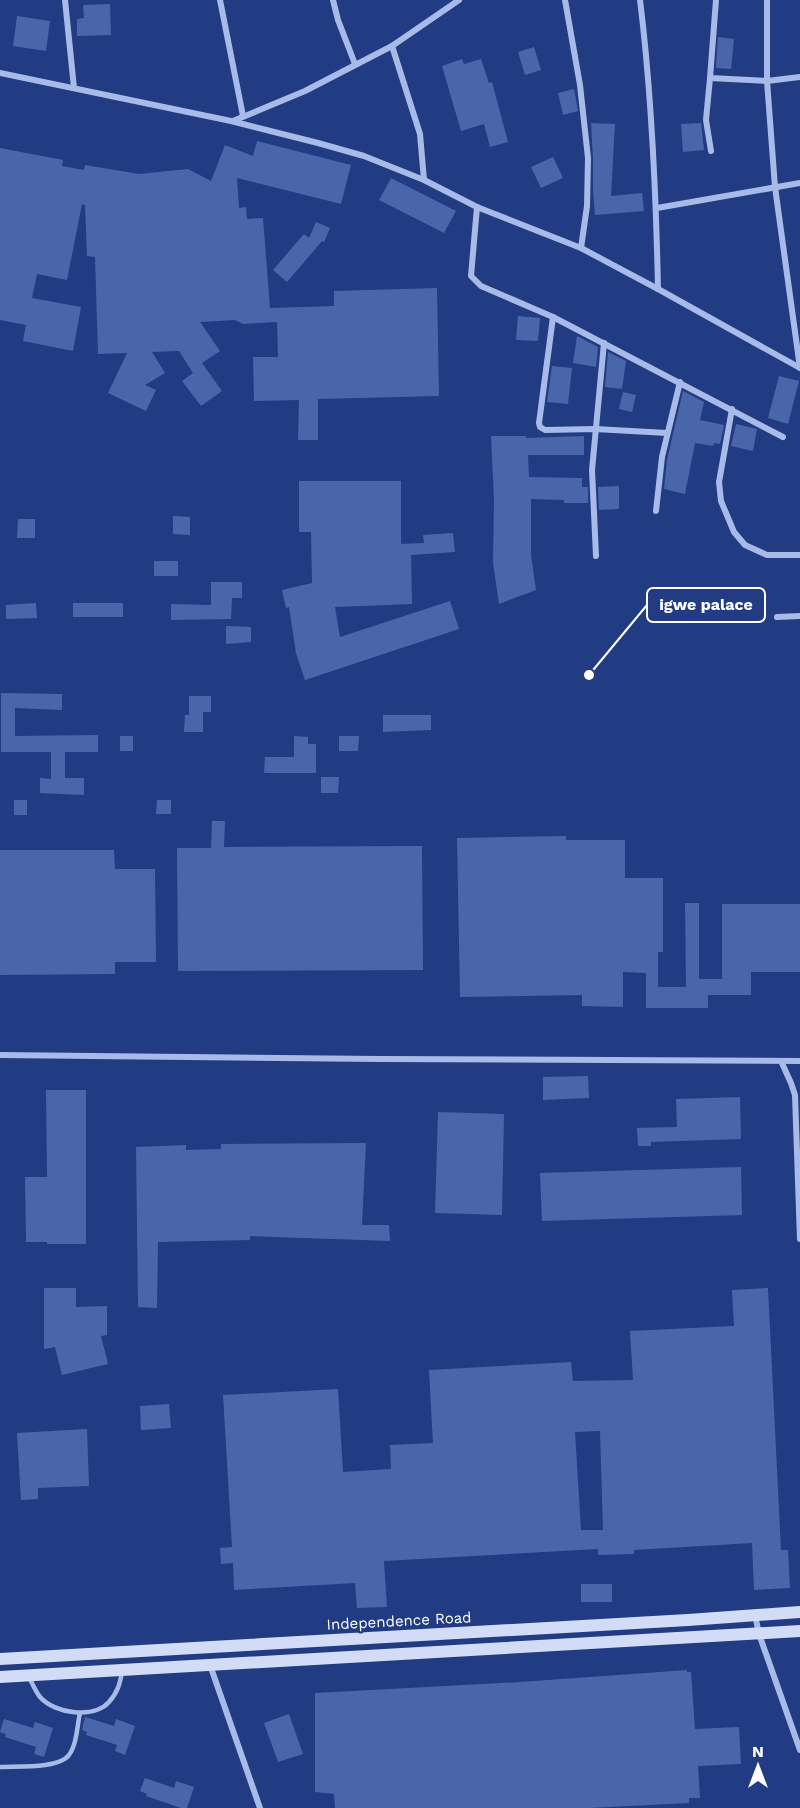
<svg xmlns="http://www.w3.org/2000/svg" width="800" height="1808" viewBox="0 0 800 1808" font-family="'Work Sans',sans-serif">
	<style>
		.building { fill: #4a66ab; fill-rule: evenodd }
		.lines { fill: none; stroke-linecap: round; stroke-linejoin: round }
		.service { stroke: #a8bbe8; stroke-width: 4.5 }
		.minor { stroke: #a8bbe8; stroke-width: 6 }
		.secondary { stroke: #d3dcf7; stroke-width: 12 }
		.labels { text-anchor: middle; stroke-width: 4.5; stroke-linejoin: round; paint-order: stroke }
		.street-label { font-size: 15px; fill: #fff; stroke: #213c82 }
		.leader { fill: none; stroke: #fff; stroke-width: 2 }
		.callout-dot { fill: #fff; stroke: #213c82; stroke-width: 2 }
		.callout { fill: #213c82; stroke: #fff; stroke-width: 2 }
		.callout-label { font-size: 16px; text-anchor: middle; font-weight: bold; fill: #fff }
	</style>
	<rect width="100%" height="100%" fill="#213c82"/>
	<!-- building -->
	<g class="building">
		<polygon points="110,4 111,35 77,36 77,19 84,18 83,5"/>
		<polygon points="17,16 50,21 46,51 13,46"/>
		<polygon points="718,37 734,39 731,69 716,68"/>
		<polygon points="534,47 541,70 525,75 518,52"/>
		<polygon points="462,59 464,64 481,59 489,83 492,82 508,142 490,147 484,124 461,131 442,66"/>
		<polygon points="574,89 578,111 563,115 558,93"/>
		<polygon points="591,123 615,124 611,196 642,193 644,211 595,215 593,189 593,158"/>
		<polygon points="701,123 704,150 683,152 681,124"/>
		<polygon points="257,141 351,165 341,204 237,178 239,208 246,207 247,219 263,218 270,308 334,306 334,291 437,288 439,396 318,399 318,440 298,440 299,400 254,401 253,357 278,357 277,322 243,324 235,320 200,322 220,351 202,363 222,391 201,406 182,381 193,373 179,351 152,352 165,373 145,385 156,390 146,411 108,393 127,353 98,354 95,257 87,256 85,205 82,204 67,280 37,274 32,298 81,307 73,351 23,341 26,325 0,320 0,148 63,160 62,166 84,170 85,165 139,174 188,169 211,181 225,145 253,156"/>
		<polygon points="553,157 563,178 541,188 531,167"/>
		<polygon points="391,178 456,211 444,233 379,200"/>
		<polygon points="316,222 330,228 324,242 322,241 287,282 273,270 304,234 309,238"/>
		<polygon points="518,316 540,318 538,341 516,340"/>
		<polygon points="577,336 598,347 596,367 573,363"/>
		<polygon points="608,352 626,361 622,389 605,387"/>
		<polygon points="552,366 572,368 568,404 547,402"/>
		<polygon points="779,376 799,381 788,424 768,418"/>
		<polygon points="683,391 704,402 700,420 724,425 720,444 714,443 713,446 695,443 685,494 664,489 667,460"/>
		<polygon points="623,392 636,395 632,412 619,409"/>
		<polygon points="736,424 757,429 753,451 731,446"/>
		<polygon points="491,436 526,436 526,438 584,436 584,455 528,455 529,477 582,478 582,487 588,487 588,503 564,503 564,500 531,499 531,555 536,590 499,604 493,563 494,500"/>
		<polygon points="299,481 401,481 401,544 424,543 423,535 453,533 455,552 411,555 412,604 335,607 340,637 450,601 459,629 305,680 296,653 289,607 286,608 282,590 312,583 311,532 299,532"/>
		<polygon points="619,486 619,509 599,510 598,487"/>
		<polygon points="173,516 190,517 190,535 173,534"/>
		<polygon points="18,519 35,519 35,538 17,538"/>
		<rect x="154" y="561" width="24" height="15"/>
		<polygon points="211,582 242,582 242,598 232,598 231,619 171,620 171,604 211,605"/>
		<polygon points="36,603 37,618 6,619 6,605"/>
		<rect x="73" y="603" width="50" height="14"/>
		<polygon points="226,626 251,627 251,642 226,644"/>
		<polygon points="1,693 62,694 62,710 15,708 15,736 98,735 98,752 65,752 65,778 84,778 84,795 40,793 40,778 51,779 51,752 1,752"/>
		<polygon points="189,696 211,696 211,712 203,712 203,732 184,732 185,715 189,715"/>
		<polygon points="383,715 431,715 431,730 383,732"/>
		<rect x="120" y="736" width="13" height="15"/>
		<polygon points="294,736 308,737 308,744 316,744 316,773 264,773 265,757 294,757"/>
		<polygon points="339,736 359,736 358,751 339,751"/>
		<polygon points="321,777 339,777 338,793 321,793"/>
		<rect x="14" y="800" width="13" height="15"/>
		<polygon points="157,800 171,800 171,814 156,814"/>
		<polygon points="212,821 225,821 224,847 422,846 423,970 178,971 177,848 211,848"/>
		<polygon points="566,836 566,840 625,840 625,878 663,878 663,952 658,952 658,987 686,987 685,903 699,903 699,979 722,979 722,904 800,904 800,972 751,972 751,995 708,995 708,1008 646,1008 646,973 623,972 623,1007 582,1006 582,995 460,997 457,838"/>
		<polygon points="0,850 114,850 115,869 155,869 156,962 115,962 115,974 0,975"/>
		<polygon points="588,1076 589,1098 543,1100 543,1077"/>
		<polygon points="46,1090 86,1090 86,1244 47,1244 47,1242 26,1242 25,1177 47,1177"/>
		<polygon points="740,1097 741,1139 651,1142 651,1146 638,1146 637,1128 677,1127 676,1099"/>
		<polygon points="438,1112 504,1114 502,1215 435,1213"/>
		<polygon points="366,1143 362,1225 389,1225 390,1241 250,1236 250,1240 158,1242 157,1308 138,1307 136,1147 186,1145 186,1150 221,1149 221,1144"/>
		<polygon points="741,1167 742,1215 542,1221 540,1173"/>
		<polygon points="44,1288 76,1288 76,1307 107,1306 107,1335 101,1336 108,1364 62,1375 55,1347 44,1349"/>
		<path d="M768 1288 781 1550H788L790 1588 754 1590 752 1543 634 1550V1554L598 1555V1549L384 1561 387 1607 357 1608 355 1583 234 1590 233 1563 221 1564 220 1548 232 1547 223 1395 338 1389 343 1472 391 1469 390 1445 433 1443 429 1370 571 1362 573 1381 633 1380 630 1331 734 1326 732 1290ZM600 1431 603 1530H581L575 1432Z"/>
		<polygon points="169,1404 171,1428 141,1430 140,1406"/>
		<polygon points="87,1429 89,1486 38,1488 38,1499 21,1500 17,1433"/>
		<rect x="581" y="1584" width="31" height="18"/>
		<polygon points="687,1670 687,1672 691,1672 695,1729 739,1727 741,1764 698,1766 700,1798 689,1798 689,1803 590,1808 335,1808 334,1794 315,1792 315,1693 520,1682"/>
		<polygon points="289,1714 303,1754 278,1762 264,1723"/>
		<polygon points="85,1717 114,1726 116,1719 135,1726 125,1755 115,1751 117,1745 86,1735 87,1732 82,1730"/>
		<polygon points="4,1719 33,1728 35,1722 53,1728 44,1757 34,1754 36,1747 5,1737 6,1734 0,1732"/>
		<polygon points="145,1778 174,1788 176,1781 194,1787 187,1808 181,1808 146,1796 147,1794 140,1791"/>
	</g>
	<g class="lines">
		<!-- service -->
		<g class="service">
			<path d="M29 1677C32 1683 36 1692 40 1697 55 1714 94 1719 109 1702 118 1692 120 1683 122 1672"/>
			<path d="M0 1767C17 1766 59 1769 69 1755 77 1744 77 1726 80 1713"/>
		</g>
		<!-- minor -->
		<g class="minor">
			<polyline points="65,0 74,88"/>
			<polyline points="220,0 243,116"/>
			<polyline points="333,0 338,20 355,64"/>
			<polyline points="565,0 580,85 588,158 587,206 581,248"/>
			<path d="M640 0C652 96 656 192 658 289"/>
			<polyline points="716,0 710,78 767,81 800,77"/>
			<polyline points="767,0 767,81 775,187 800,368"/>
			<polyline points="392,46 420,134 424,180"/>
			<polyline points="0,73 231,121 318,143 364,156 424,180 477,207 581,248 658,289 800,368"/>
			<polyline points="710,78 706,120 711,151"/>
			<polyline points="233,121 305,91 392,46 459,0"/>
			<polyline points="477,207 471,276 481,286 553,317 783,437"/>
			<polyline points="657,208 800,183"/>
			<polyline points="553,317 539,423 540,427 545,430 595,429 667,433"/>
			<polyline points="732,409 719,482 721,501 734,532 745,545 767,555 800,555"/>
			<polyline points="656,511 662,457 680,382"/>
			<polyline points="596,556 592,470 604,343"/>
			<polyline points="777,617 800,616"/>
			<polyline points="0,1055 379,1059 800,1061"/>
			<polyline points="781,1061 791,1083 795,1095 800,1239"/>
			<polyline points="755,1615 759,1634 800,1750"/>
			<polyline points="210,1665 260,1808"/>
		</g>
		<!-- secondary -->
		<g class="secondary">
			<polyline points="0,1659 688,1620 800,1612"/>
			<polyline points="0,1677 800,1631"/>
		</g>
	</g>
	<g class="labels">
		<!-- street labels -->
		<g class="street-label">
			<text transform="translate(399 1621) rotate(-3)" y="5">Independence Road</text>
		</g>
	</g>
	<!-- callouts -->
	<path class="leader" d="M589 675L647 605"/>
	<circle class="callout-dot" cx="589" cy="675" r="6"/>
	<rect class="callout" x="647" y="588" width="118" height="34" rx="6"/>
	<g class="callout-label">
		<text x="706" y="610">igwe palace</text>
	</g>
	<!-- north arrow -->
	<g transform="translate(758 1766)" stroke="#213c82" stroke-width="4.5" paint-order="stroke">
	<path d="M0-4.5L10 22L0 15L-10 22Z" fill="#ffffff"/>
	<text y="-9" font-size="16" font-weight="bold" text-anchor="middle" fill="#ffffff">N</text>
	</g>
</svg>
